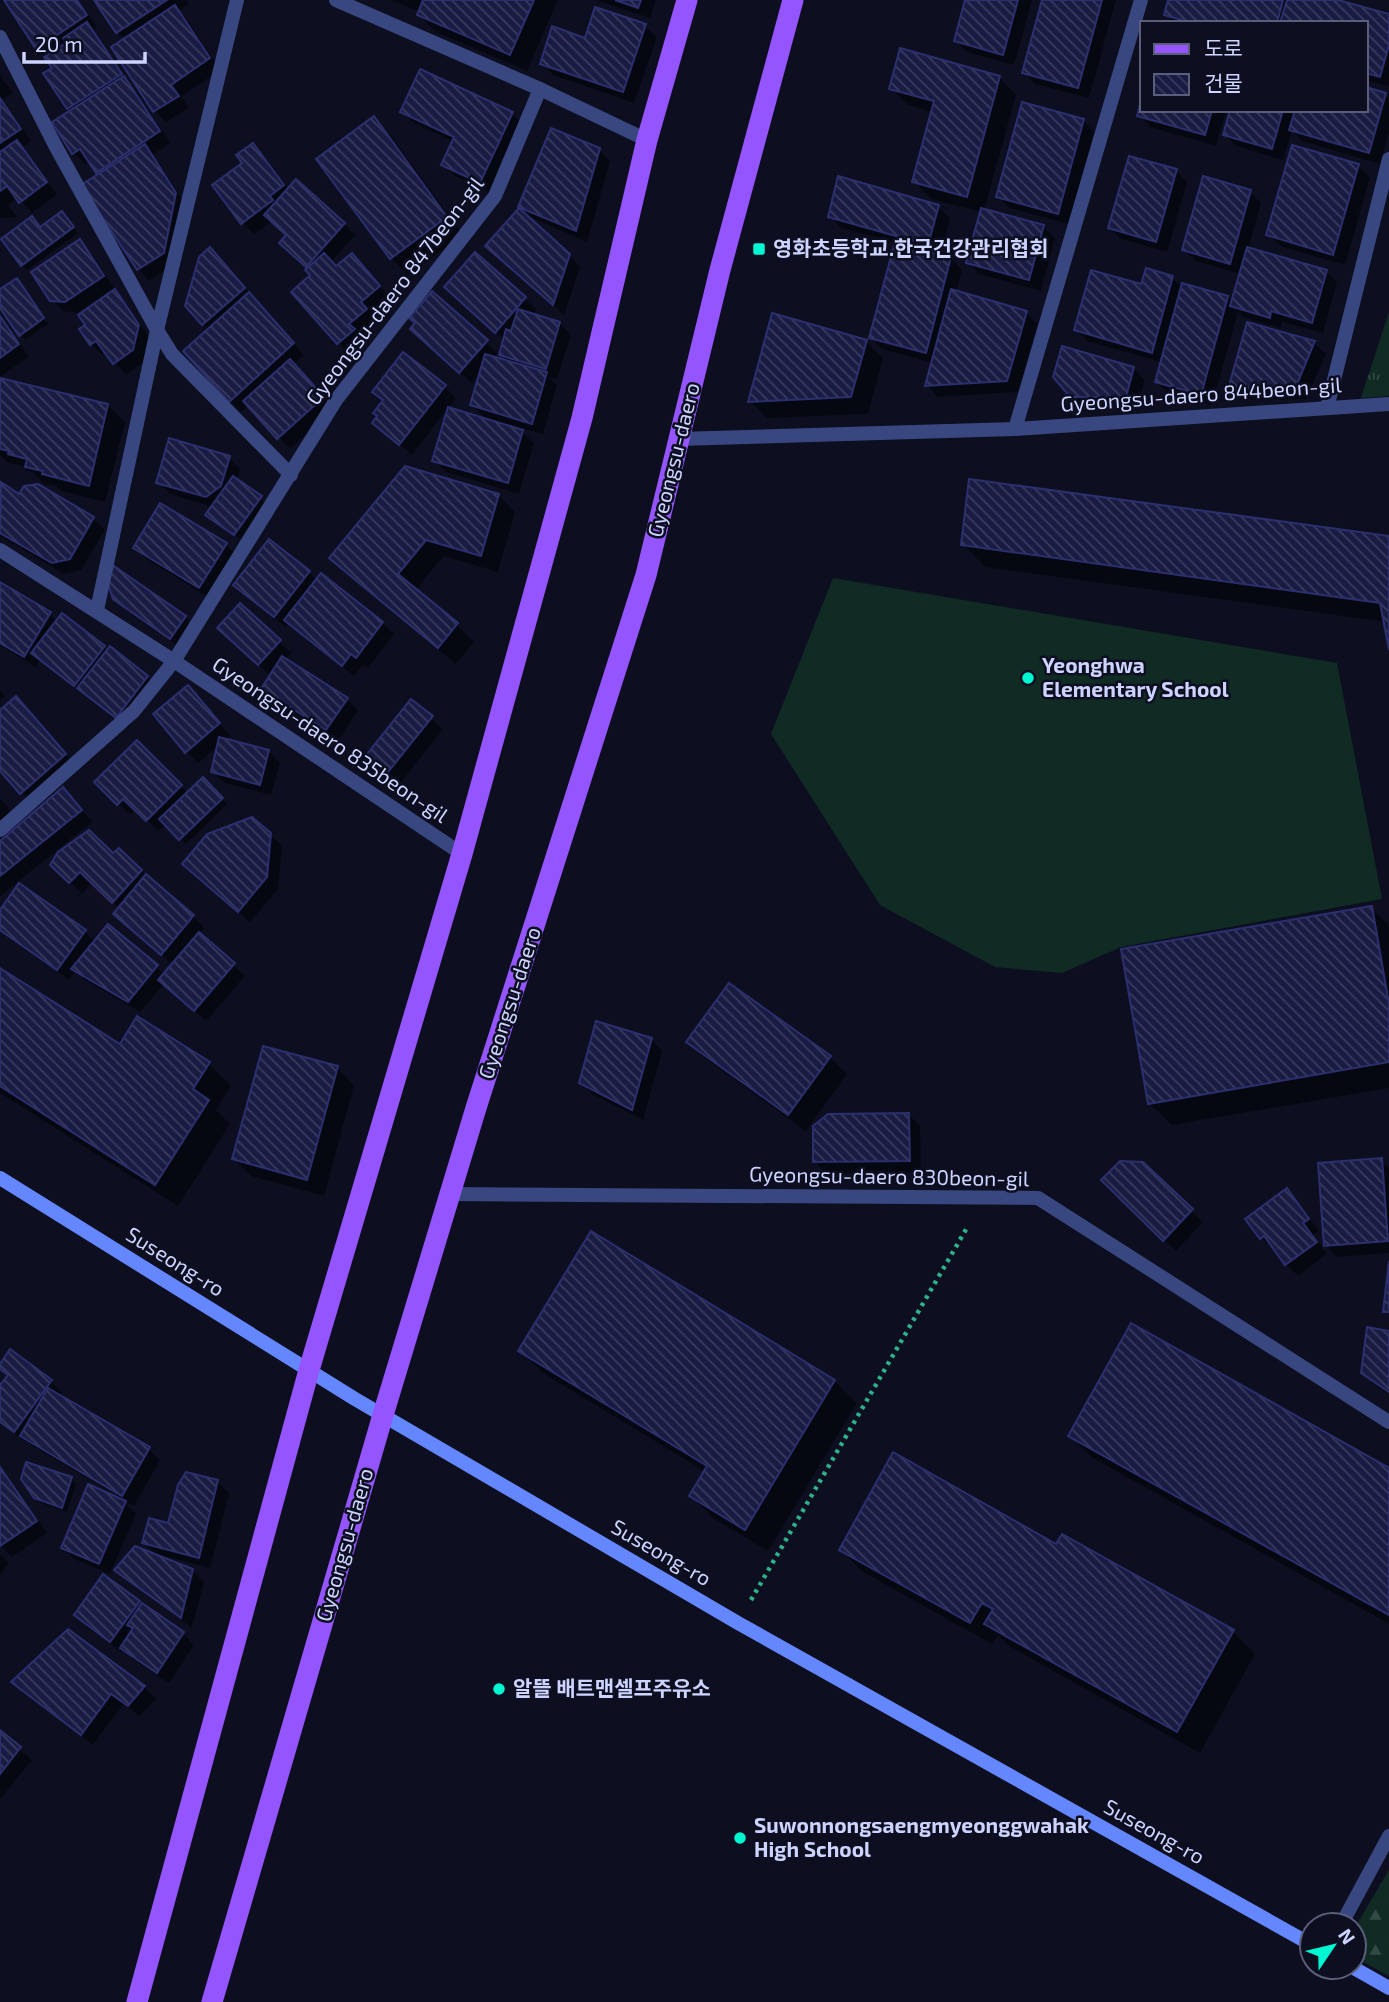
<svg xmlns="http://www.w3.org/2000/svg" width="1389" height="2002" viewBox="0 0 1389 2002" font-family="'Exo 2','Noto Sans KR',sans-serif">
	<style>
		.forest { fill: url(#forest-firs) }
		.park { fill: url(#park-tufts) }
		.pitch { fill: #102b23 }
		.shadow { fill: #0007 }
		.building { fill: url(#building-back-hatch); stroke: #2b2f6e; stroke-width: 2 }
		.lines { fill: none; stroke-linecap: round; stroke-linejoin: round }
		.path { stroke: #2eb289; stroke-width: 4.5; stroke-dasharray: 3.5 5; stroke-linecap: butt }
		.lane { stroke: #384780; stroke-width: 14 }
		.street { stroke: #384780; stroke-width: 14 }
		.secondary { stroke: #6587fe; stroke-width: 14 }
		.primary { stroke: #9555fe; stroke-width: 21 }
		.poi-dot { fill: #01f7d2; stroke: #0d0f21; stroke-width: 2.5 }
		.labels { text-anchor: middle; stroke-width: 5; stroke-linejoin: round; paint-order: stroke }
		.poi-label { font-size: 21px; font-weight: bold; fill: #cdd4ff; stroke: #0d0f21; text-anchor: start }
		.street-label { font-size: 21px; fill: #cdd4ff; stroke: #0d0f21 }
	</style>
	<defs>
		<pattern id="forest-firs" width="22" height="20" patternUnits="userSpaceOnUse" patternTransform="scale(1.75)"><rect width="22" height="20" fill="#102b23"/><path d="M5 1l3.5 6h-7zM16 11l3.5 6h-7z" fill="#324944"/></pattern>
		<pattern id="park-tufts" width="24" height="20" patternUnits="userSpaceOnUse" patternTransform="scale(1.75)"><rect width="24" height="20" fill="#102b23"/><path d="M3 7l-1-3M5 7V3M7 7l1-3M15 17l-1-3M17 17v-4M19 17l1-3" fill="none" stroke="#324944"/></pattern>
		<pattern id="building-back-hatch" width="6" height="6" patternUnits="userSpaceOnUse" patternTransform="scale(1.75)"><rect width="6" height="6" fill="#191b42"/><path d="M-1 5l2 2M0 0l6 6M5-1l2 2" fill="none" stroke="#393b5e"/></pattern>
	</defs>
	<rect width="100%" height="100%" fill="#0d0f21"/>
	<!-- forest -->
	<polygon class="forest" points="1389,1870 1389,1976 1354,1957 1354,1929"/>
	<!-- park -->
	<polygon class="park" points="1389,312 1389,396 1361,398"/>
	<!-- pitch -->
	<polygon class="pitch" points="833,578 1337,663 1382,899 1121,947 1062,973 995,967 880,905 771,734"/>
	<!-- shadow -->
	<g class="shadow">
		<polygon points="6,0 79,0 97,27 93,30 98,36 170,143 153,155 187,206 175,264 149,281 138,269 100,175 90,161 85,164 74,153 72,111 46,73 54,68 37,48"/>
		<polygon points="96,0 187,0 189,4 179,11 186,18 220,70 181,97 189,108 166,122 155,111 125,39 117,32"/>
		<polygon points="391,0 558,0 527,71 436,32 419,15 420,12"/>
		<polygon points="595,0 656,0 650,18"/>
		<polygon points="967,0 1032,0 1014,65 967,52 956,41"/>
		<polygon points="1044,0 1116,0 1089,98 1035,84 1024,72"/>
		<polygon points="1170,0 1332,0 1389,16 1389,86 1366,80 1366,23 1174,23 1166,14"/>
		<polygon points="645,26 657,37 634,103 553,75 542,63 586,40"/>
		<polygon points="0,75 13,93 2,100 9,108 31,141 22,148 57,194 32,213 18,197 8,205 17,217 0,218"/>
		<polygon points="999,77 1016,95 984,211 1043,227 1055,238 1041,291 979,274 968,262 981,212 931,199 914,181 933,112 908,105 891,88"/>
		<polygon points="1385,95 1389,99 1389,132 1380,164 1302,141 1292,130 1283,160 1236,146 1225,135 1232,110 1366,110"/>
		<polygon points="1142,103 1142,110 1226,110 1216,146 1150,127 1139,115"/>
		<polygon points="402,112 512,113 523,125 492,193 455,176 443,164 454,142 414,123"/>
		<polygon points="374,119 391,136 463,235 408,275 391,258"/>
		<polygon points="1083,120 1094,132 1069,224 1009,208 998,196"/>
		<polygon points="253,145 264,156 289,190 344,224 355,235 331,262 337,268 363,267 390,298 371,314 377,321 360,337 365,342 350,355 294,292 313,276 309,269 293,254 288,236 272,221 254,234 243,223 245,163"/>
		<polygon points="599,150 610,161 587,242 528,216 529,215 520,206"/>
		<polygon points="1358,166 1370,177 1345,265 1280,246 1268,234"/>
		<polygon points="1176,171 1187,182 1167,252 1121,239 1110,228"/>
		<polygon points="1250,192 1261,203 1248,249 1326,271 1337,283 1323,333 1282,322 1281,328 1243,317 1238,312 1212,405 1168,393 1156,381 1162,362 1087,341 1076,329 1142,286 1172,278 1183,288 1228,297 1233,303 1241,274 1196,261 1184,250"/>
		<polygon points="938,206 950,218 940,256 951,259 962,270 956,293 1026,312 1037,324 1018,392 938,397 927,385 933,363 882,349 871,338 897,243 841,228 830,216"/>
		<polygon points="67,218 78,233 27,270 22,265"/>
		<polygon points="79,241 91,253 114,288 77,313 63,311 51,299"/>
		<polygon points="475,254 537,310 532,315 559,323 571,335 557,379 549,377 557,385 543,434 517,427 534,443 519,494 446,472 434,461 488,421 472,405 482,372 472,383 423,340 433,294 498,353 493,358 509,363 501,355 505,340 457,298"/>
		<polygon points="569,255 580,267 564,315 499,257"/>
		<polygon points="222,261 304,355 293,365 334,409 290,449 249,405 241,412 230,400 209,330 187,305"/>
		<polygon points="17,280 48,324 25,340 0,305 0,291"/>
		<polygon points="115,292 126,303 150,338 144,362 126,375 107,352 103,355 91,344"/>
		<polygon points="0,314 29,357 0,377"/>
		<polygon points="866,341 883,358 868,414 767,418 750,401"/>
		<polygon points="1314,343 1326,354 1306,399 1241,400 1230,388"/>
		<polygon points="403,354 445,387 456,398 412,455 374,423 384,401 374,392"/>
		<polygon points="1133,368 1145,380 1137,408 1083,408 1071,396"/>
		<polygon points="0,380 107,405 125,422 105,502 61,491 56,486 44,484 33,472 27,471 23,466 8,463 0,455"/>
		<polygon points="229,458 240,469 237,481 266,503 240,539 213,520 213,507 170,494 158,482"/>
		<polygon points="0,484 20,496 38,486 93,519 105,530 81,570 64,574 0,536"/>
		<polygon points="498,495 515,512 498,572 443,556 415,591 457,625 474,642 456,664 349,575 332,558"/>
		<polygon points="1389,538 1389,640 1386,622 985,567 963,544"/>
		<polygon points="226,545 237,556 211,599 146,559 135,547"/>
		<polygon points="309,572 317,580 382,623 394,634 368,668 363,665 354,676 289,623 286,627 247,596 235,585"/>
		<polygon points="0,584 49,614 57,622 63,615 108,651 111,648 147,677 159,688 128,728 40,659 36,667 0,646"/>
		<polygon points="114,598 185,617 196,629 182,649 126,610"/>
		<polygon points="231,640 279,642 291,653 285,660 347,699 358,710 338,741 275,700 263,689 271,676"/>
		<polygon points="188,687 230,736 225,740 268,751 280,763 271,795 225,783 213,772 219,745 198,763 186,751"/>
		<polygon points="0,690 5,696 0,700"/>
		<polygon points="412,702 443,729 401,782 381,766"/>
		<polygon points="27,710 76,767 32,804 0,768 0,712"/>
		<polygon points="137,742 188,793 203,779 227,804 186,844 166,824 158,831 135,809 130,815 97,782"/>
		<polygon points="0,798 12,813 0,823"/>
		<polygon points="74,801 92,822 0,896 0,843"/>
		<polygon points="270,834 282,846 278,889 250,922 195,875"/>
		<polygon points="119,851 193,916 204,928 199,934 245,976 206,1021 164,984 140,1012 85,980 76,971 69,980 0,930 0,913 84,931 95,942 109,926 165,975 173,965 127,925 120,909 92,882 82,894 52,865 113,856"/>
		<polygon points="1371,908 1389,925 1389,1088 1172,1125 1149,1103"/>
		<polygon points="0,970 121,1046 209,1064 231,1086 216,1110 230,1124 178,1206 0,1093"/>
		<polygon points="651,1039 662,1051 643,1120 592,1094 581,1082"/>
		<polygon points="688,1042 829,1057 847,1074 806,1131 706,1059"/>
		<polygon points="337,1068 354,1085 324,1196 251,1176 234,1159"/>
		<polygon points="909,1115 920,1126 921,1172 826,1173 814,1161"/>
		<polygon points="1381,1160 1389,1168 1389,1253 1337,1257 1326,1245"/>
		<polygon points="1143,1164 1203,1222 1176,1251 1104,1180"/>
		<polygon points="1287,1191 1298,1202 1319,1231 1313,1235 1327,1254 1298,1276 1286,1264 1275,1248 1272,1249 1261,1238"/>
		<polygon points="1389,1332 1389,1394 1374,1384 1363,1372"/>
		<polygon points="521,1351 834,1381 857,1403 768,1551 713,1518 691,1496 706,1472 543,1373"/>
		<polygon points="0,1367 51,1381 62,1393 59,1396 149,1449 160,1460 134,1506 123,1501 136,1514 110,1574 74,1559 63,1547 120,1497 34,1447 27,1440 26,1442 0,1423 0,1388 9,1376"/>
		<polygon points="1070,1436 1389,1470 1389,1624 1093,1458"/>
		<polygon points="0,1466 47,1533 12,1557 0,1545"/>
		<polygon points="71,1478 76,1484 67,1512 41,1503 35,1497"/>
		<polygon points="217,1482 229,1493 210,1568 160,1555 159,1557 144,1543 169,1525"/>
		<polygon points="1057,1546 1233,1632 1255,1654 1200,1753 1009,1646 998,1635 992,1644 863,1572 841,1550"/>
		<polygon points="0,1554 9,1563 0,1575"/>
		<polygon points="116,1570 192,1570 204,1582 192,1628 128,1581"/>
		<polygon points="104,1577 183,1633 194,1645 169,1683 133,1659 124,1650 122,1652 87,1627 76,1615"/>
		<polygon points="69,1631 144,1687 156,1699 140,1716 123,1704 93,1745 25,1693 13,1682"/>
		<polygon points="0,1733 32,1760 0,1799"/>
	</g>
	<!-- building -->
	<g class="building">
		<polygon points="4,0 77,0 87,15 36,49"/>
		<polygon points="94,0 167,0 116,33"/>
		<polygon points="423,0 534,0 510,55 417,15"/>
		<polygon points="615,0 641,0 638,8"/>
		<polygon points="965,0 1018,0 1003,55 954,41"/>
		<polygon points="1042,0 1102,0 1078,88 1022,73"/>
		<polygon points="1168,0 1283,0 1277,23 1192,23 1164,15"/>
		<polygon points="1287,0 1338,0 1389,14 1389,45 1380,77 1366,73 1366,23 1280,23"/>
		<polygon points="175,5 210,58 171,85 179,96 153,112 111,47"/>
		<polygon points="595,7 646,24 623,92 540,64 552,26 585,38"/>
		<polygon points="87,22 122,74 67,109 43,73 52,68 44,57 66,43 63,38"/>
		<polygon points="900,48 1000,76 967,197 912,182 934,101 889,89"/>
		<polygon points="420,69 513,112 480,183 441,165 454,137 400,112"/>
		<polygon points="124,76 160,131 96,173 80,149 72,154 52,122"/>
		<polygon points="1366,87 1386,93 1369,153 1289,130 1295,110 1366,110"/>
		<polygon points="1142,97 1142,110 1212,110 1205,135 1137,116"/>
		<polygon points="0,98 21,129 0,143"/>
		<polygon points="1022,102 1084,119 1058,214 996,197"/>
		<polygon points="1230,110 1283,110 1272,149 1223,135"/>
		<polygon points="374,116 447,217 390,259 316,159"/>
		<polygon points="551,128 600,148 576,231 518,207"/>
		<polygon points="17,140 47,182 19,203 7,186 0,191 0,152"/>
		<polygon points="253,143 284,185 270,196 273,200 241,224 212,185 242,163 236,155"/>
		<polygon points="145,144 176,193 164,253 137,270 81,185"/>
		<polygon points="1292,145 1359,164 1333,255 1266,235"/>
		<polygon points="1129,156 1177,169 1156,242 1108,228"/>
		<polygon points="838,176 939,205 928,245 828,217"/>
		<polygon points="1203,176 1251,190 1230,264 1182,250"/>
		<polygon points="296,179 345,223 306,267 279,243 286,235 264,215"/>
		<polygon points="519,208 570,254 553,305 485,246"/>
		<polygon points="981,208 1044,225 1029,280 966,263"/>
		<polygon points="62,211 74,227 21,266 1,239 32,216 40,227"/>
		<polygon points="80,239 104,276 65,302 50,301 31,272"/>
		<polygon points="895,242 951,257 926,353 869,338"/>
		<polygon points="210,247 245,288 202,325 185,306 199,257"/>
		<polygon points="1247,247 1327,270 1312,323 1271,311 1270,318 1230,306"/>
		<polygon points="475,252 526,297 495,333 444,287"/>
		<polygon points="324,253 336,266 352,253 380,286 361,302 367,309 349,324 355,329 337,344 291,292 310,275 305,270"/>
		<polygon points="1146,268 1173,276 1152,353 1074,330 1091,270 1141,284"/>
		<polygon points="17,278 44,318 19,336 0,308 0,289"/>
		<polygon points="1182,283 1228,296 1201,395 1155,382"/>
		<polygon points="115,289 139,325 133,350 113,364 96,341 90,345 79,329 85,325 78,315"/>
		<polygon points="951,289 1027,311 1007,381 925,386"/>
		<polygon points="432,291 488,340 459,373 410,329 415,323 409,318"/>
		<polygon points="249,292 294,343 229,402 183,351"/>
		<polygon points="518,309 560,322 546,369 499,355 506,329 511,331"/>
		<polygon points="772,313 867,340 851,397 748,402"/>
		<polygon points="0,316 19,344 0,358"/>
		<polygon points="1247,322 1315,341 1295,389 1228,389"/>
		<polygon points="1062,346 1134,367 1126,397 1070,397 1053,377"/>
		<polygon points="403,352 446,385 399,445 372,423 377,416 373,413 383,400 372,392"/>
		<polygon points="485,354 547,372 532,424 470,405"/>
		<polygon points="290,359 324,397 277,439 243,401"/>
		<polygon points="0,378 108,404 89,486 42,474 43,471 25,467 27,459 8,454 9,451 0,449"/>
		<polygon points="448,407 523,430 508,483 432,461"/>
		<polygon points="169,438 230,456 221,486 206,497 156,483"/>
		<polygon points="405,466 499,494 481,556 426,540 398,574 458,623 438,648 329,558"/>
		<polygon points="233,476 262,496 234,535 205,515"/>
		<polygon points="969,479 1389,536 1389,650 1380,603 961,545"/>
		<polygon points="1,482 19,494 24,486 38,484 94,517 70,559 52,563 0,533"/>
		<polygon points="160,503 227,543 199,588 133,548"/>
		<polygon points="269,539 310,571 274,617 233,585"/>
		<polygon points="114,566 186,616 170,639 113,599 106,578"/>
		<polygon points="321,573 383,622 356,658 351,654 342,666 284,620"/>
		<polygon points="0,582 51,612 24,657 0,643"/>
		<polygon points="240,603 281,640 258,665 217,628"/>
		<polygon points="62,613 105,646 74,686 31,653"/>
		<polygon points="110,646 148,676 116,718 77,688"/>
		<polygon points="282,656 348,698 326,730 261,689"/>
		<polygon points="188,685 220,723 185,753 153,714"/>
		<polygon points="16,696 66,754 20,794 0,771 0,710"/>
		<polygon points="411,699 433,716 388,772 367,754"/>
		<polygon points="219,737 269,750 260,785 211,772"/>
		<polygon points="137,740 182,785 146,821 123,799 117,805 94,782"/>
		<polygon points="203,777 223,798 179,840 159,819"/>
		<polygon points="63,787 82,810 0,876 0,841"/>
		<polygon points="252,817 271,833 267,877 238,912 182,864 207,834"/>
		<polygon points="89,830 113,853 119,848 142,870 112,903 80,872 69,883 50,865 58,852"/>
		<polygon points="146,874 194,915 161,955 113,914"/>
		<polygon points="19,883 86,930 57,970 0,930 0,910"/>
		<polygon points="1372,906 1389,1004 1389,1062 1148,1104 1121,949"/>
		<polygon points="108,924 158,965 128,1002 71,969"/>
		<polygon points="199,932 235,963 194,1011 158,980"/>
		<polygon points="0,968 120,1044 137,1016 210,1062 193,1089 209,1100 155,1185 0,1086"/>
		<polygon points="729,983 831,1056 788,1115 686,1042"/>
		<polygon points="596,1021 652,1038 632,1110 579,1083"/>
		<polygon points="263,1046 338,1066 307,1180 232,1159"/>
		<polygon points="909,1113 910,1161 813,1162 813,1126 828,1114"/>
		<polygon points="1382,1158 1388,1241 1324,1246 1318,1163"/>
		<polygon points="1120,1161 1143,1162 1193,1209 1163,1241 1101,1180"/>
		<polygon points="1287,1188 1309,1219 1303,1223 1317,1242 1285,1265 1264,1236 1260,1239 1245,1219"/>
		<polygon points="591,1231 835,1380 745,1530 689,1496 707,1466 518,1351"/>
		<polygon points="1389,1261 1389,1312 1383,1312"/>
		<polygon points="1131,1323 1389,1468 1389,1615 1068,1436"/>
		<polygon points="1367,1327 1389,1331 1389,1392 1361,1373"/>
		<polygon points="10,1349 52,1380 14,1432 0,1422 0,1385 8,1375 0,1369 0,1364"/>
		<polygon points="48,1388 150,1447 122,1496 20,1436"/>
		<polygon points="893,1452 1056,1544 1062,1534 1234,1630 1177,1732 984,1624 993,1609 982,1603 970,1623 839,1550"/>
		<polygon points="26,1462 72,1477 62,1508 34,1498 21,1479"/>
		<polygon points="0,1467 37,1521 0,1546"/>
		<polygon points="186,1472 218,1480 199,1558 142,1543 149,1518 168,1523 178,1485"/>
		<polygon points="88,1484 126,1501 99,1564 61,1548"/>
		<polygon points="135,1546 193,1569 181,1618 114,1570"/>
		<polygon points="103,1574 140,1601 110,1642 74,1615"/>
		<polygon points="142,1603 184,1632 157,1673 120,1648 133,1628 127,1625"/>
		<polygon points="68,1629 145,1686 128,1706 111,1694 81,1735 11,1682"/>
		<polygon points="0,1730 21,1747 0,1774"/>
	</g>
	<g class="lines">
		<!-- path -->
		<polyline class="path" points="751,1600 968,1226"/>
		<!-- lane -->
		<polyline class="lane" points="157,330 172,354 291,475"/>
		<!-- street -->
		<g class="street">
			<polyline points="336,0 540,89 647,140"/>
			<polyline points="0,37 56,147 157,330"/>
			<polyline points="1327,408 1389,159"/>
			<polyline points="1015,429 1141,0"/>
			<polyline points="679,439 1015,429 1389,404"/>
			<polyline points="0,550 174,661 462,854"/>
			<polyline points="97,610 157,330 237,0"/>
			<polyline points="0,830 134,711 174,661 336,400 495,196 540,89"/>
			<polyline points="450,1194 1038,1198 1389,1422"/>
			<polyline points="1341,1925 1389,1836"/>
		</g>
		<!-- secondary -->
		<g class="secondary">
			<polyline points="0,1178 355,1399 738,1623 1312,1945"/>
			<polyline points="1352,1967 1389,1988"/>
		</g>
		<!-- primary -->
		<g class="primary">
			<polyline points="137,2002 309,1370 462,854 582,418 647,140 687,0"/>
			<polyline points="212,2002 383,1415 476,1108 646,575 720,270 793,0"/>
		</g>
	</g>
	<!-- markers -->
	<g class="poi-dot">
		<rect x="752" y="242" width="14" height="14" rx="3.5"/>
		<circle cx="1028" cy="678" r="7"/>
		<circle cx="499" cy="1689" r="7"/>
		<circle cx="740" cy="1838" r="7"/>
	</g>
	<g class="labels">
		<!-- poi labels -->
		<g class="poi-label">
			<text x="773" y="256">영화초등학교.한국건강관리협회</text>
			<text x="1042" y="673">Yeonghwa<tspan x="1042" dy="24">Elementary School</tspan></text>
			<text x="513" y="1696">알뜰 배트맨셀프주유소</text>
			<text x="754" y="1833">Suwonnongsaengmyeonggwahak<tspan x="754" dy="24">High School</tspan></text>
		</g>
		<!-- street labels -->
		<g class="street-label">
			<text transform="translate(395 291) rotate(-53)" y="7">Gyeongsu-daero 847beon-gil</text>
			<text transform="translate(1201 395) rotate(-4)" y="7">Gyeongsu-daero 844beon-gil</text>
			<text transform="translate(674 460) rotate(-76)" y="7">Gyeongsu-daero</text>
			<text transform="translate(330 740) rotate(34)" y="7">Gyeongsu-daero 835beon-gil</text>
			<text transform="translate(510 1003) rotate(-72)" y="7">Gyeongsu-daero</text>
			<text transform="translate(889 1177) rotate(1)" y="7">Gyeongsu-daero 830beon-gil</text>
			<text transform="translate(175 1262) rotate(32)" y="7">Suseong-ro</text>
			<text transform="translate(345 1545) rotate(-74)" y="7">Gyeongsu-daero</text>
			<text transform="translate(661 1553) rotate(30)" y="7">Suseong-ro</text>
			<text transform="translate(1154 1832) rotate(29)" y="7">Suseong-ro</text>
		</g>
	</g>
	<!-- legend -->
	<rect x="1140" y="21" width="228" height="91" fill="#0d0f21" stroke="#5a5e7a" stroke-width="2"/>
	<rect x="1154" y="44" width="35" height="10" fill="#9555fe" stroke="#5a5e7a" stroke-width="2"/>
	<text x="1204" y="56" font-size="21" fill="#cdd4ff">도로</text>
	<rect x="1154" y="74" width="35" height="21" fill="url(#building-back-hatch)" stroke="#5a5e7a" stroke-width="2"/>
	<text x="1204" y="91" font-size="21" fill="#cdd4ff">건물</text>
	<!-- north arrow -->
	<g transform="translate(1333 1946) rotate(55)"><circle r="33" fill="#0d0f21" stroke="#5a5e7a" stroke-width="2"/>
	<path d="M0-5L12 26L0 18L-12 26Z" fill="#01f7d2"/>
	<text y="-10" font-size="19" font-weight="bold" text-anchor="middle" fill="#cdd4ff">N</text>
	</g>
	<!-- scale -->
	<path d="M24 52v10h121v-10" fill="none" stroke="#cdd4ff" stroke-width="3.5"/>
	<text x="35" y="52" font-size="21" fill="#cdd4ff" stroke="#0d0f21" stroke-width="5" paint-order="stroke">20 m</text>
</svg>
